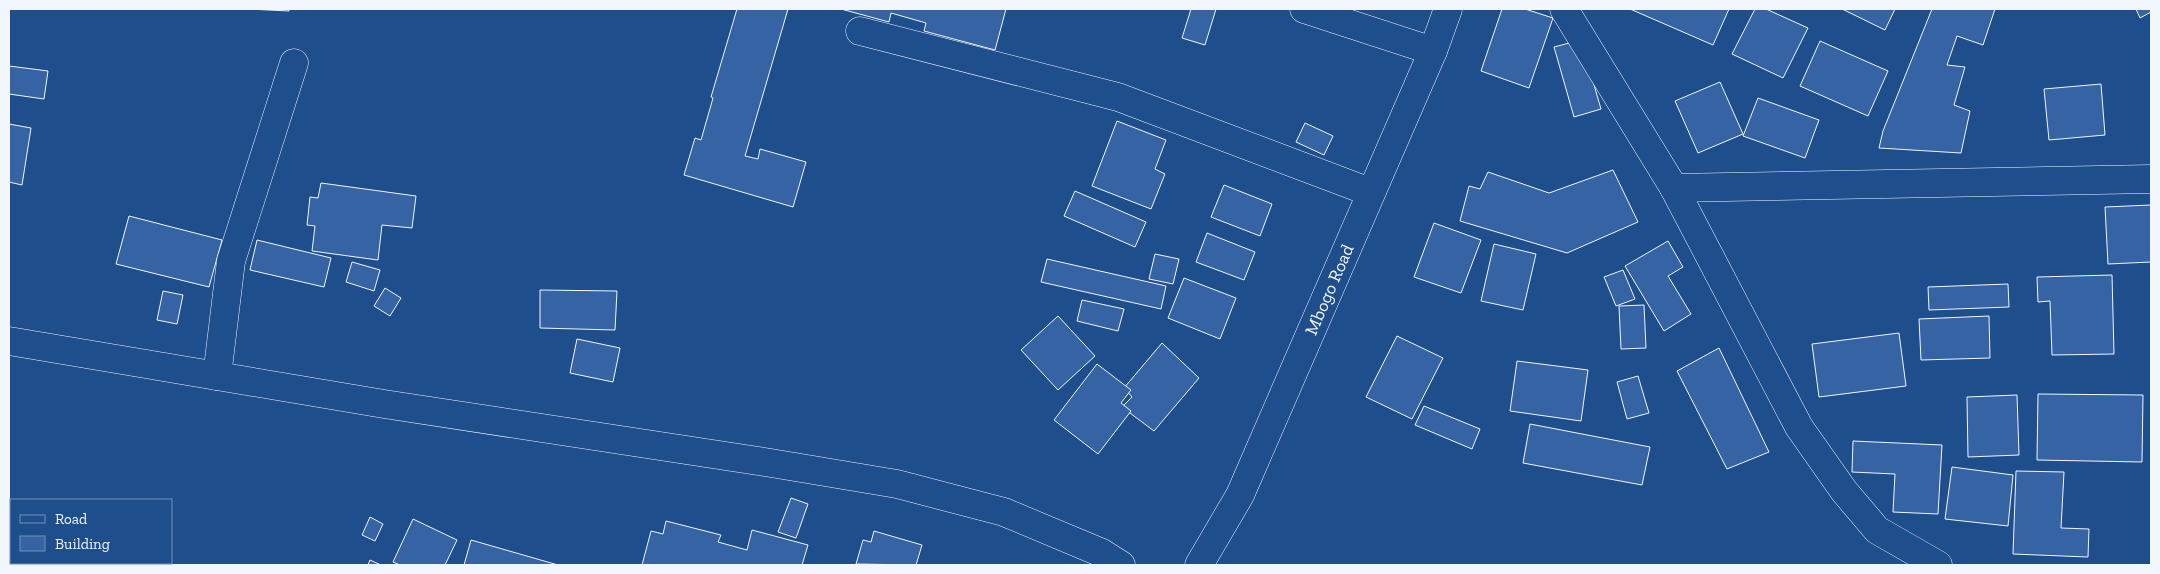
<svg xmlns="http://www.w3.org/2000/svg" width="2160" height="574" viewBox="0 0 2160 574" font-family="'Zilla Slab',serif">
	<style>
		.building { fill: #3563a3; stroke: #f2f6ff }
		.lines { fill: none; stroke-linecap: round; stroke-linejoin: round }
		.minor-casing { stroke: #f2f6ff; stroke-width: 29 }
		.secondary-casing { stroke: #f2f6ff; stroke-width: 29 }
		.minor { stroke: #1f4e8c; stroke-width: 28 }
		.secondary { stroke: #1f4e8c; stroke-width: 28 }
		.labels { text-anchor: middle; stroke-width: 4; stroke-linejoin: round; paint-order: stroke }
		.street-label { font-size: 18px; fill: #f2f6ff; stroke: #1f4e8c }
	</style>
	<rect width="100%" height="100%" fill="#1f4e8c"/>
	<!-- building -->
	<g class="building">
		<polygon points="248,9 289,9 289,11"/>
		<polygon points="737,9 788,9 745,156 758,159 760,149 806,162 793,207 684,175 695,138 701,140 713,98 711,97"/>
		<polygon points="841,9 1006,9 995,50 924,31 926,23 891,13 889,22"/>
		<polygon points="1191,9 1216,9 1205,45 1182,38"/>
		<polygon points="1502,9 1525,9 1553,18 1529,88 1481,71"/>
		<polygon points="1630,9 1729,9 1713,45"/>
		<polygon points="1755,9 1766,9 1808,28 1783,78 1732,54"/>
		<polygon points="1842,9 1895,9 1885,30"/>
		<polygon points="1932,9 1995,9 1983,45 1957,36 1947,65 1965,67 1954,105 1970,111 1961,153 1879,148 1883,131"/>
		<polygon points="2136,9 2151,9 2151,12 2140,18"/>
		<polygon points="1581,40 1601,109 1574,117 1554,47"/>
		<polygon points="1820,41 1888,71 1868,116 1800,86"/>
		<polygon points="9,66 48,71 44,99 9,94"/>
		<polygon points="1720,82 1743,134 1698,153 1675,101"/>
		<polygon points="2101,84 2105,135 2049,140 2044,89"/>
		<polygon points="1758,98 1819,120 1805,158 1743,136"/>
		<polygon points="1117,121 1166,140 1155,169 1165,174 1151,209 1092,186"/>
		<polygon points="1305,123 1333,136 1324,155 1296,142"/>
		<polygon points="9,124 31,128 22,185 9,182 9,186"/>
		<polygon points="1613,170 1638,222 1567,253 1460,221 1469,186 1480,189 1488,172 1549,193"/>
		<polygon points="321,183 416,196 412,228 382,225 378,260 312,251 315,226 307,225 310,197 318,198"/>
		<polygon points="1224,185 1272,204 1260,236 1211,217"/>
		<polygon points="1075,191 1146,222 1135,247 1064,216"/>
		<polygon points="2151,205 2151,262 2108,264 2105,207"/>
		<polygon points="129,216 222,240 209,287 116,264"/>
		<polygon points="1434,223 1481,240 1461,293 1414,277"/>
		<polygon points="1207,233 1255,252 1244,280 1196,262"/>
		<polygon points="257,240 331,258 324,287 250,270"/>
		<polygon points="1668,241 1683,267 1668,276 1691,314 1664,331 1625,266"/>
		<polygon points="1494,244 1536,254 1523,310 1481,301"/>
		<polygon points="1155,254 1179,259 1173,284 1149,279"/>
		<polygon points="1047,259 1166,286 1161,309 1041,282"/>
		<polygon points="352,262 380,270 374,291 346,282"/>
		<polygon points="1623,270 1635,299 1616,306 1604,277"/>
		<polygon points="2112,275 2114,354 2052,355 2050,301 2038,302 2037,277"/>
		<polygon points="1184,278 1236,298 1220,339 1168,318"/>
		<polygon points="2008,284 2009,307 1929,310 1928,287"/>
		<polygon points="385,288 401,298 390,316 374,306"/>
		<polygon points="540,290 617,291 615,330 540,328"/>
		<polygon points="163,291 183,295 177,324 157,320"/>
		<polygon points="1082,300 1124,309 1118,331 1077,321"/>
		<polygon points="1644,305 1646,348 1621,349 1619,306"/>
		<polygon points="1058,316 1095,356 1058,390 1021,350"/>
		<polygon points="1989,316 1990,358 1921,360 1919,319"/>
		<polygon points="1899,333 1906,386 1819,397 1812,344"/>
		<polygon points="1397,336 1443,358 1412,419 1366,397"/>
		<polygon points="577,339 620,348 613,382 570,373"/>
		<polygon points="1162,343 1199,378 1154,431 1122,407 1132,397 1124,388"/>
		<polygon points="1719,348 1769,452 1727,469 1677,371"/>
		<polygon points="1517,361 1588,370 1581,421 1510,411"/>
		<polygon points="1097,364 1131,390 1121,403 1131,411 1098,454 1054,420"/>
		<polygon points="1638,376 1649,413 1627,419 1617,382"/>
		<polygon points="2038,394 2143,395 2142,462 2037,460"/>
		<polygon points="2017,395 2019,455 1968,457 1967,397"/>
		<polygon points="1424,406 1480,429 1472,449 1415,425"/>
		<polygon points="1530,424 1650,447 1642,485 1523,463"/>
		<polygon points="1853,441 1942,445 1938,514 1893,512 1895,474 1852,472"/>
		<polygon points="1952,467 2013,475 2008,526 1945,519"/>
		<polygon points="2016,471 2064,472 2061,528 2089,529 2088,557 2013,554"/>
		<polygon points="791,498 808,504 796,538 778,532"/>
		<polygon points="370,517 383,524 375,541 362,535"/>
		<polygon points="413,519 457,540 445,565 400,565 393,562"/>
		<polygon points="666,521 721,535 718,542 747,550 752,530 808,545 802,565 642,565 651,531 663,534"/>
		<polygon points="874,531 922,545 916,565 856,564 863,540 871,542"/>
		<polygon points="471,540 558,565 464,565"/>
		<polygon points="370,560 381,565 368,565"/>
	</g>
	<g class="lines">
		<defs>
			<g id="minor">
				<polyline points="1304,9 1433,51"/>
				<polyline points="1564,9 1674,188 1799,427 1844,491 1877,530 1938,565"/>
				<polyline points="860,31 1118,97 1370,192"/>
				<polyline points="1674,188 2151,179"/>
				<polyline points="9,341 384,404 771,463 897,484 1004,512 1102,553 1121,565"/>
				<polyline points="217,376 231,261 294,63"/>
			</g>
			<g id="secondary">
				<path id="s1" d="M1199 565 1240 495 1433 51 1448 9"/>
			</g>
		</defs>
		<!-- minor casing -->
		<use href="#minor" class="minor-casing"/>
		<!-- secondary casing -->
		<use href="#secondary" class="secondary-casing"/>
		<!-- minor -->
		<use href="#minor" class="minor"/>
		<!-- secondary -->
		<use href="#secondary" class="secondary"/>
	</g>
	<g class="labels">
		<!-- street labels -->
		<g class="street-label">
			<text dy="6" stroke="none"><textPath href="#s1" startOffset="305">Mbogo Road</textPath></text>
		</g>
	</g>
	<!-- border -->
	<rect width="2160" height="574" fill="none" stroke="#f2f6ff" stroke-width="20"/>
	<!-- legend -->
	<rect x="10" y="499" width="162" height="65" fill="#1f4e8c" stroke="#7391ba"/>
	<rect x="20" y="515" width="25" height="8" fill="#1f4e8c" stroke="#7391ba"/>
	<text x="55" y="524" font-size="15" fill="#f2f6ff">Road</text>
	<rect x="20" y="536" width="25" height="15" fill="#3563a3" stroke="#7391ba"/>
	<text x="55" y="549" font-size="15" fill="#f2f6ff">Building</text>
</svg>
